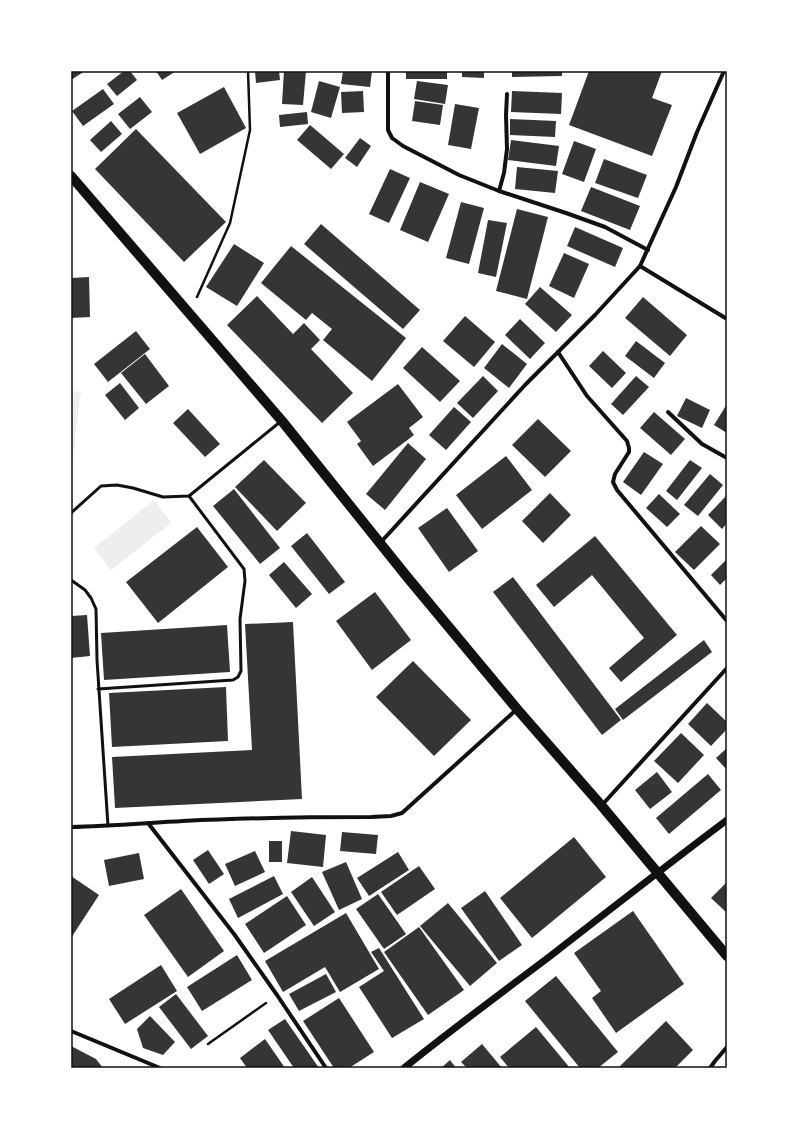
<svg xmlns="http://www.w3.org/2000/svg" width="798" height="1139" viewBox="0 0 798 1139" font-family="Jost,sans-serif">
	<style>
		.green { fill: #eee }
		.building { fill: #353535 }
		.lines { fill: none; stroke-linecap: round; stroke-linejoin: round }
		.path { stroke: #111; stroke-width: 2.5 }
		.service { stroke: #111; stroke-width: 3 }
		.minor { stroke: #111; stroke-width: 4 }
		.tertiary { stroke: #111; stroke-width: 7 }
		.primary { stroke: #111; stroke-width: 10 }
		.neatline { fill: none; stroke: #111; stroke-width: 1.5 }
	</style>
	<rect width="100%" height="100%" fill="#fff"/>
	<!-- green -->
	<g class="green">
		<polygon points="71,391 81,392 71,470"/>
		<polygon points="154,500 171,523 111,570 94,548"/>
	</g>
	<!-- building -->
	<g class="building">
		<polygon points="71,71 85,71 71,80"/>
		<polygon points="124,71 130,71 137,80 117,96 107,84"/>
		<polygon points="156,71 176,71 162,80"/>
		<polygon points="255,71 279,71 280,80 256,83"/>
		<polygon points="284,71 306,71 303,105 282,104"/>
		<polygon points="343,71 372,71 370,87 341,84"/>
		<rect x="406" y="71" width="41" height="8"/>
		<polygon points="462,71 484,71 484,78 462,77"/>
		<polygon points="512,71 562,71 562,76 512,77"/>
		<polygon points="589,71 662,71 652,98 672,105 652,156 569,125"/>
		<polygon points="319,81 340,87 331,118 311,112"/>
		<polygon points="417,81 448,85 445,104 414,99"/>
		<polygon points="224,87 246,128 200,154 177,113"/>
		<polygon points="103,89 114,104 83,126 72,111"/>
		<polygon points="363,91 364,112 342,113 341,92"/>
		<polygon points="512,91 562,93 561,114 511,112"/>
		<polygon points="140,97 152,112 130,129 118,114"/>
		<polygon points="415,101 443,105 440,125 412,121"/>
		<polygon points="455,104 479,108 471,149 448,145"/>
		<polygon points="307,112 308,124 280,127 279,115"/>
		<polygon points="510,119 556,121 555,137 510,135"/>
		<polygon points="111,121 122,134 101,152 90,140"/>
		<polygon points="310,125 344,154 331,169 297,140"/>
		<polygon points="136,129 226,222 184,262 95,169"/>
		<polygon points="360,138 371,146 357,167 345,158"/>
		<polygon points="511,140 559,146 556,166 508,160"/>
		<polygon points="574,141 596,149 584,182 562,174"/>
		<polygon points="604,159 647,175 638,198 595,183"/>
		<polygon points="517,167 558,171 555,193 515,189"/>
		<polygon points="390,169 410,178 389,223 369,214"/>
		<polygon points="420,182 449,194 428,242 400,230"/>
		<polygon points="591,187 640,206 630,230 581,211"/>
		<polygon points="461,202 484,208 469,264 446,258"/>
		<polygon points="517,209 548,217 527,299 496,291"/>
		<polygon points="488,220 507,223 496,277 478,273"/>
		<polygon points="321,224 420,310 403,329 304,244"/>
		<polygon points="575,227 623,248 615,267 567,246"/>
		<polygon points="234,244 264,263 237,306 206,287"/>
		<polygon points="291,246 406,338 372,381 323,340 332,329 312,313 306,320 261,283"/>
		<polygon points="564,253 589,264 574,298 549,286"/>
		<polygon points="89,277 90,317 71,318 71,278"/>
		<polygon points="540,287 572,315 556,332 525,304"/>
		<polygon points="257,296 293,334 304,323 320,340 311,349 353,393 322,423 227,325"/>
		<polygon points="643,297 687,335 670,356 625,318"/>
		<polygon points="465,316 495,342 474,367 443,341"/>
		<polygon points="520,319 545,343 530,359 505,335"/>
		<polygon points="136,331 150,349 108,382 94,364"/>
		<polygon points="636,341 665,363 654,378 625,356"/>
		<polygon points="502,344 527,364 509,388 484,368"/>
		<polygon points="422,347 460,381 440,402 403,368"/>
		<polygon points="603,351 626,373 612,388 589,366"/>
		<polygon points="145,354 169,386 146,404 121,373"/>
		<polygon points="483,376 498,391 473,418 457,403"/>
		<polygon points="636,376 649,387 623,415 611,404"/>
		<polygon points="120,383 139,408 125,420 105,395"/>
		<polygon points="398,384 423,417 409,428 414,435 373,466 357,444 361,441 347,422"/>
		<polygon points="686,398 710,410 702,428 677,416"/>
		<polygon points="727,404 727,433 714,425"/>
		<polygon points="454,407 471,422 446,450 429,435"/>
		<polygon points="188,409 220,444 205,457 173,423"/>
		<polygon points="654,412 685,439 671,455 640,428"/>
		<polygon points="538,419 571,451 545,477 512,445"/>
		<polygon points="408,443 426,459 385,510 366,494"/>
		<polygon points="644,452 663,464 641,495 623,482"/>
		<polygon points="506,456 532,490 482,529 456,495"/>
		<polygon points="264,460 306,503 277,531 235,487"/>
		<polygon points="690,460 702,468 677,500 666,491"/>
		<polygon points="710,474 723,485 698,516 684,505"/>
		<polygon points="234,489 280,548 260,564 213,506"/>
		<polygon points="550,493 571,515 543,543 522,521"/>
		<polygon points="659,494 680,514 667,527 646,508"/>
		<polygon points="727,495 727,523 722,529 708,515"/>
		<polygon points="447,508 478,551 449,572 418,528"/>
		<polygon points="701,526 720,544 694,570 675,552"/>
		<polygon points="197,527 228,567 158,623 126,582"/>
		<polygon points="307,533 345,582 329,594 291,546"/>
		<polygon points="595,536 677,635 621,682 609,668 644,638 592,575 554,607 536,585"/>
		<polygon points="727,559 727,578 720,585 711,575"/>
		<polygon points="284,562 312,594 296,608 269,575"/>
		<polygon points="513,577 621,720 602,735 493,592"/>
		<polygon points="375,592 411,640 372,670 336,621"/>
		<polygon points="87,615 90,656 71,658 71,616"/>
		<polygon points="293,622 302,799 115,808 112,757 252,750 245,624"/>
		<polygon points="227,625 230,672 104,680 101,633"/>
		<polygon points="704,640 712,652 623,720 615,709"/>
		<polygon points="413,661 471,720 434,756 376,697"/>
		<polygon points="226,687 228,741 112,747 109,693"/>
		<polygon points="707,703 727,722 727,729 711,746 688,724"/>
		<polygon points="681,733 704,755 678,783 654,761"/>
		<polygon points="727,748 727,770 716,758"/>
		<polygon points="657,772 672,792 650,809 635,790"/>
		<polygon points="708,774 721,790 669,834 656,818"/>
		<polygon points="291,831 326,835 323,867 287,863"/>
		<polygon points="342,832 378,835 376,854 340,851"/>
		<polygon points="574,837 606,877 532,938 500,898"/>
		<rect x="269" y="841" width="13" height="21"/>
		<polygon points="208,850 224,874 209,884 193,860"/>
		<polygon points="255,851 265,872 235,886 225,864"/>
		<polygon points="398,852 409,870 369,896 357,878"/>
		<polygon points="139,853 144,879 109,886 104,860"/>
		<polygon points="346,862 362,899 339,910 322,872"/>
		<polygon points="419,866 435,889 397,915 381,892"/>
		<polygon points="71,876 99,895 71,938"/>
		<polygon points="274,876 283,894 238,918 229,899"/>
		<polygon points="312,877 335,912 314,926 291,892"/>
		<polygon points="727,882 727,913 711,898"/>
		<polygon points="181,889 224,951 188,977 144,915"/>
		<polygon points="485,891 522,945 499,961 461,908"/>
		<polygon points="378,894 406,934 384,949 356,909"/>
		<polygon points="287,896 306,925 264,953 245,924"/>
		<polygon points="448,903 497,963 470,986 420,926"/>
		<polygon points="633,911 684,984 616,1033 592,998 601,991 574,953"/>
		<polygon points="346,913 379,969 340,992 325,967 283,992 265,961"/>
		<polygon points="419,927 464,990 428,1015 384,952"/>
		<polygon points="379,948 424,1019 392,1038 359,987 384,971 371,952"/>
		<polygon points="237,955 252,980 202,1011 187,987"/>
		<polygon points="161,965 177,991 125,1024 109,999"/>
		<polygon points="326,974 336,992 299,1011 289,994"/>
		<polygon points="556,976 618,1052 598,1068 580,1068 525,1001"/>
		<polygon points="176,994 208,1036 191,1049 159,1007"/>
		<polygon points="339,998 374,1052 349,1068 334,1068 303,1021"/>
		<polygon points="150,1016 175,1042 163,1055 143,1048 137,1029"/>
		<polygon points="285,1019 319,1068 294,1068 268,1030"/>
		<polygon points="666,1021 693,1050 675,1068 618,1068"/>
		<polygon points="536,1027 570,1068 509,1068 500,1057"/>
		<polygon points="265,1039 285,1068 247,1068 240,1058"/>
		<polygon points="482,1044 502,1068 467,1068 461,1062"/>
		<polygon points="71,1046 96,1059 103,1068 71,1068"/>
		<polygon points="450,1060 456,1068 441,1068"/>
	</g>
	<g class="lines">
		<!-- path -->
		<g class="path">
			<polyline points="197,297 230,223 250,130 248,71"/>
			<polyline points="208,1044 266,1003"/>
		</g>
		<!-- service -->
		<g class="service">
			<polyline points="71,513 101,486 117,485 133,488 163,497 189,496 280,422"/>
			<polyline points="71,580 85,590 91,598 96,609 97,660 108,826"/>
			<polyline points="98,689 233,680 238,677 241,671 240,619 245,581 244,569 189,496"/>
		</g>
		<!-- minor -->
		<g class="minor">
			<polyline points="388,71 388,130 392,138 403,146 459,175 499,191 504,173 507,149 506,115 507,94"/>
			<polyline points="499,191 566,213 605,227 648,250"/>
			<polyline points="640,266 727,319"/>
			<polyline points="558,352 587,396 627,441 629,448 629,452 615,474 613,482 617,490 727,621"/>
			<polyline points="668,412 702,444 727,458"/>
			<polyline points="381,542 525,385 595,315 640,266 676,187 697,132 724,71"/>
			<polyline points="602,805 727,668"/>
			<polyline points="148,823 234,934 277,995 326,1068"/>
			<path d="M71 827C108 826 146 823 183 821 246 818 309 817 371 817L391 816 402 813 516 710"/>
			<polyline points="71,1031 160,1068"/>
			<polyline points="710,1068 715,1061 727,1047"/>
		</g>
		<!-- tertiary -->
		<path class="tertiary" d="M404 1068C451 1030 500 994 549 957 608 911 667 865 727 820"/>
		<!-- primary -->
		<polyline class="primary" points="71,176 282,421 408,578 517,709 601,805 727,956"/>
	</g>
	<!-- border -->
	<rect width="798" height="1139" fill="none" stroke="#ffffff" stroke-width="144"/>
	<rect x="72" y="72" width="654" height="995" class="neatline"/>
</svg>
